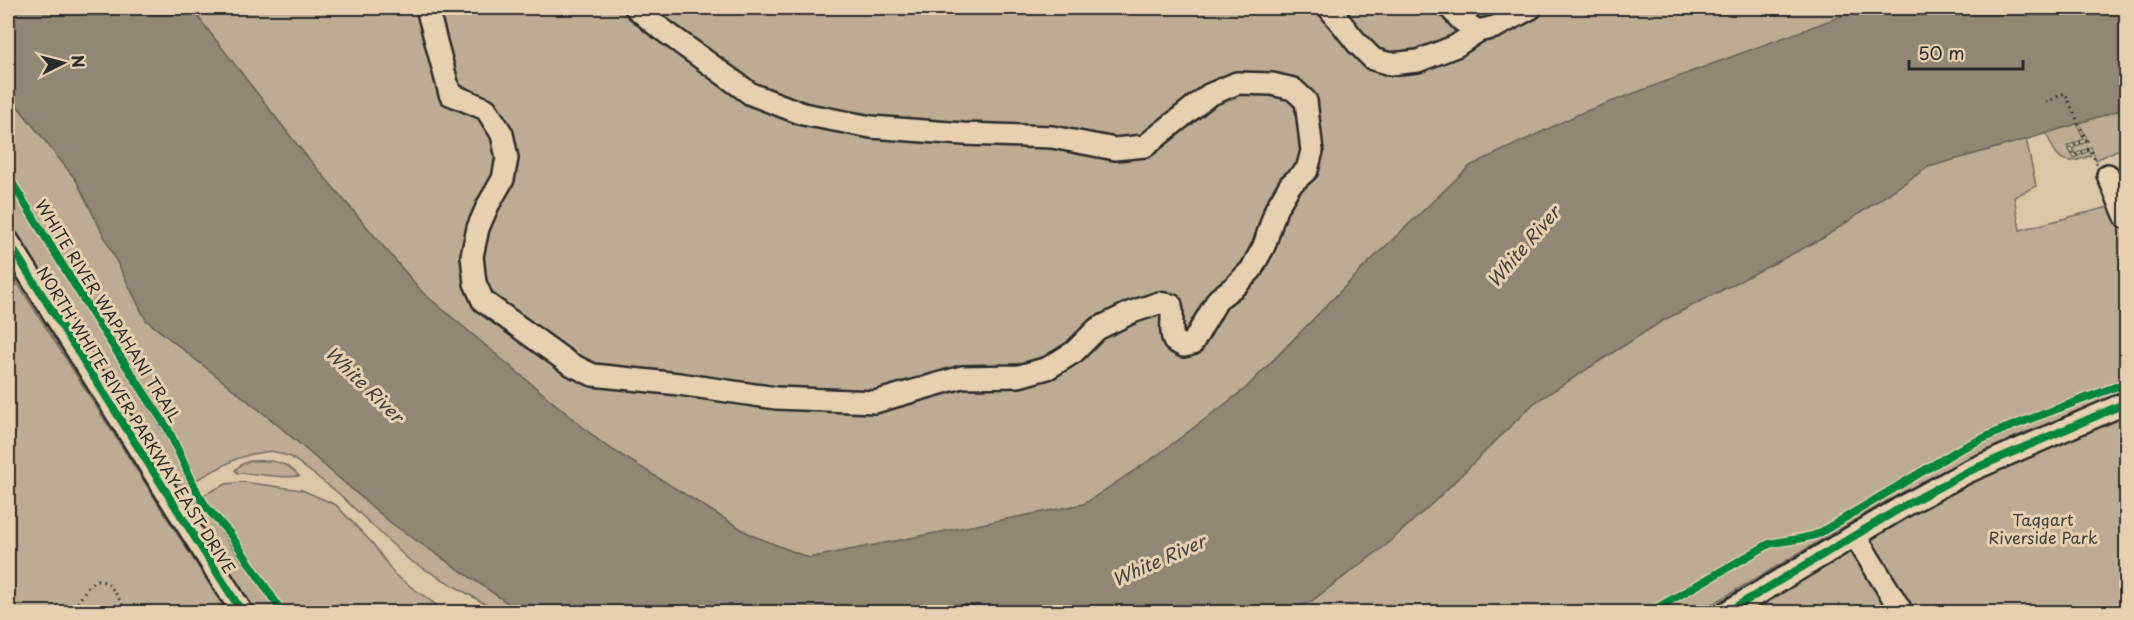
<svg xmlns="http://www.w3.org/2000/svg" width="2134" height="620" viewBox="0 0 2134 620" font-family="'Playpen Sans',sans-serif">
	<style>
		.green { fill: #bdac93; stroke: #746c5f; stroke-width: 1.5 }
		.water { fill: #928675; stroke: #696257; stroke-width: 1.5 }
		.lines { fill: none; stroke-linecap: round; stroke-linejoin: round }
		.minor-casing { stroke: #2b2b2b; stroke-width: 26 }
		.path { stroke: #2b2b2b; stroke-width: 3; stroke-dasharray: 1.5 4.5; stroke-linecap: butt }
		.minor { stroke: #e6d0b0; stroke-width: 21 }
		.cycleway-casing { stroke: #e6d0b0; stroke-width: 11 }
		.cycleway { stroke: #00873e; stroke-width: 8 }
		.labels { text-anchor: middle; stroke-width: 6; stroke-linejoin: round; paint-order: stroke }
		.street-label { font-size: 16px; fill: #2b2b2b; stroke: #e6d0b0 }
		.park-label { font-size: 16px; fill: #413e3b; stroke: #e6d0b0 }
		.water-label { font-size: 18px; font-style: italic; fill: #45423e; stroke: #e6d0b0 }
	</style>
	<rect width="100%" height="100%" fill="#dbc6a8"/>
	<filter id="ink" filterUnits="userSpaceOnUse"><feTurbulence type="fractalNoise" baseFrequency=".0167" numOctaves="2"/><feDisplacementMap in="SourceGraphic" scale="12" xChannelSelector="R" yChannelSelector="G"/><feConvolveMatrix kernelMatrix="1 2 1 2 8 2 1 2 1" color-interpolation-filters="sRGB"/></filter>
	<g filter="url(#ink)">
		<!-- green -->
		<g class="green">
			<polygon points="191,8 1866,8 1690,72 1369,262 1245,389 1159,454 1084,504 809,558 751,535 603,444 423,293 298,146"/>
			<polygon points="8,94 76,180 146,320 272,420 391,523 521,612 499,612 409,560 337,492 291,457 272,451 252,454 236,459 196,480 177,439 135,376 8,170"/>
			<polygon points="2126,108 2126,146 2096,160 2091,147 2075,154 2073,148 2088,141 2079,123"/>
			<path d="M2077 124 2084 139 2067 146 2074 158 2089 151 2091 155C2062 169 2057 158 2046 133Z"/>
			<polygon points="2026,139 2036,186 2014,197 2020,230 2112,206 2118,210 2126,230 2126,379 1967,442 1897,481 1812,534 1777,538 1763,543 1644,612 1286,612 1310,602 1385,546 1437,499 1534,403 1662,321 1823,238 1928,167"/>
			<polygon points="8,182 82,305 172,445 189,484 183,485 171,481 8,223"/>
			<polygon points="8,268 227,612 8,612"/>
			<polygon points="2126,386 2126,392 2017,436 1943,471 1882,504 1699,612 1656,612 1760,552 1782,543 1810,541 1819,538 1955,455 2007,433"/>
			<polygon points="2126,408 2126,612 1728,612 2014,450"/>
			<path d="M250 461C270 460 285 460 299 476 282 479 257 473 238 473L235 470 242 464Z"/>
			<polygon points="243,482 302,490 336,505 373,544 395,575 446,612 287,612 232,530 209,505 203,495 226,484"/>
			<polygon points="198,499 278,612 254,612 195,518 194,508"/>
		</g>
		<!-- water -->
		<polygon class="water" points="8,8 191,8 298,146 423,293 603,444 751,535 809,558 1084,504 1159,454 1245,389 1369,262 1470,166 1581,113 1844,15 1866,8 2126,8 2126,108 2035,137 1928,167 1823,238 1662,321 1534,403 1437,499 1385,546 1310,602 1286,612 521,612 391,523 272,420 146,320 76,180 8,94"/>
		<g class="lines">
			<defs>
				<g id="minor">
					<path d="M427 8 450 94 486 109 502 134 507 158 503 179 488 205 478 228 472 256 475 283 483 301 570 364 593 375 679 384 776 398 875 402 962 377 1019 376 1048 368 1074 352 1097 329 1132 312 1159 303 1171 305C1174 318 1169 329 1174 341L1184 346 1192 344 1218 299 1235 286 1251 270 1264 246 1276 209 1290 185 1307 170 1312 151 1306 101 1293 89 1272 84 1237 83 1209 95 1145 146 1115 149 1052 137 963 134 871 127 803 114 751 94 656 25 636 8"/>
					<polyline points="1329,8 1357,43 1373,59 1390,64 1418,61 1456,46 1478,31 1495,27 1531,8"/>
					<polyline points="1450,8 1461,20 1478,31"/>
					<polyline points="2108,175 2126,217"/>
					<polyline points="8,241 242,612"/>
					<polyline points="1855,536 1902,612"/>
					<polyline points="1727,612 1904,506 1967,472 2126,403"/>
				</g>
			</defs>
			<!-- minor casing -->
			<use href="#minor" class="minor-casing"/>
			<!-- path -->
			<g class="path">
				<polyline points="2046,102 2065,93 2086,140 2070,147 2074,156 2090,149 2097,164"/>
				<path d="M70 612C81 603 83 587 97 580 113 582 119 600 126 612"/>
			</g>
			<!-- minor -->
			<use href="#minor" class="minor"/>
			<defs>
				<g id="cycleway">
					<polyline points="8,176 98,323 168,429 198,494 207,508 230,534 282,612"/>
					<polyline points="8,241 242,612"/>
					<path d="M1650 612 1769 544C1786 540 1802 540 1818 534L1960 449 2004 429 2126 383"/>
					<polyline points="1727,612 1904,506 1967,472 2126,403"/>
				</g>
			</defs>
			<!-- cycleway casing -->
			<use href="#cycleway" class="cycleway-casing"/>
			<!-- cycleway -->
			<use href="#cycleway" class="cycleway"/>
		</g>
	</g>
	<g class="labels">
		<!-- street labels -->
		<g class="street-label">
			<text transform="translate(108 311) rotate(58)" y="6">WHITE RIVER WAPAHANI TRAIL</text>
			<text transform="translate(136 420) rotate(58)" y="6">NORTH WHITE RIVER PARKWAY EAST DRIVE</text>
		</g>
		<!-- park labels -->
		<g class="park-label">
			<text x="2043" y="526">Taggart<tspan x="2043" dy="18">Riverside Park</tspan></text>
		</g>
		<!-- water labels -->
		<g class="water-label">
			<text transform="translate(1524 247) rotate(-49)" y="6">White River</text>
			<text transform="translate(364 385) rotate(44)" y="6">White River</text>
			<text transform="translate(1159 561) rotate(-24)" y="6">White River</text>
		</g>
	</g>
	<!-- margin -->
	<rect width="2134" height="620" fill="none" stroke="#e6d0b0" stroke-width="30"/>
	<rect x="15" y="15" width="2104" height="590" fill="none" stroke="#2b2b2b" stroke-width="2" filter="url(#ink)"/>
	<!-- north arrow -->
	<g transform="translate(63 63) rotate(84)" stroke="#e6d0b0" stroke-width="4.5" paint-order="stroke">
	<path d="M0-4.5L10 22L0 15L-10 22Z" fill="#2b2b2b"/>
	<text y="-9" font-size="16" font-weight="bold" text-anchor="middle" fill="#2b2b2b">N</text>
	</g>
	<!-- scale -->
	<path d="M1909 60v9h114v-9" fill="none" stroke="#2b2b2b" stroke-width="3"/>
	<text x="1918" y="60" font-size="18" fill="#2b2b2b" stroke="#e6d0b0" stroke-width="4.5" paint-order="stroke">50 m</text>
</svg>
